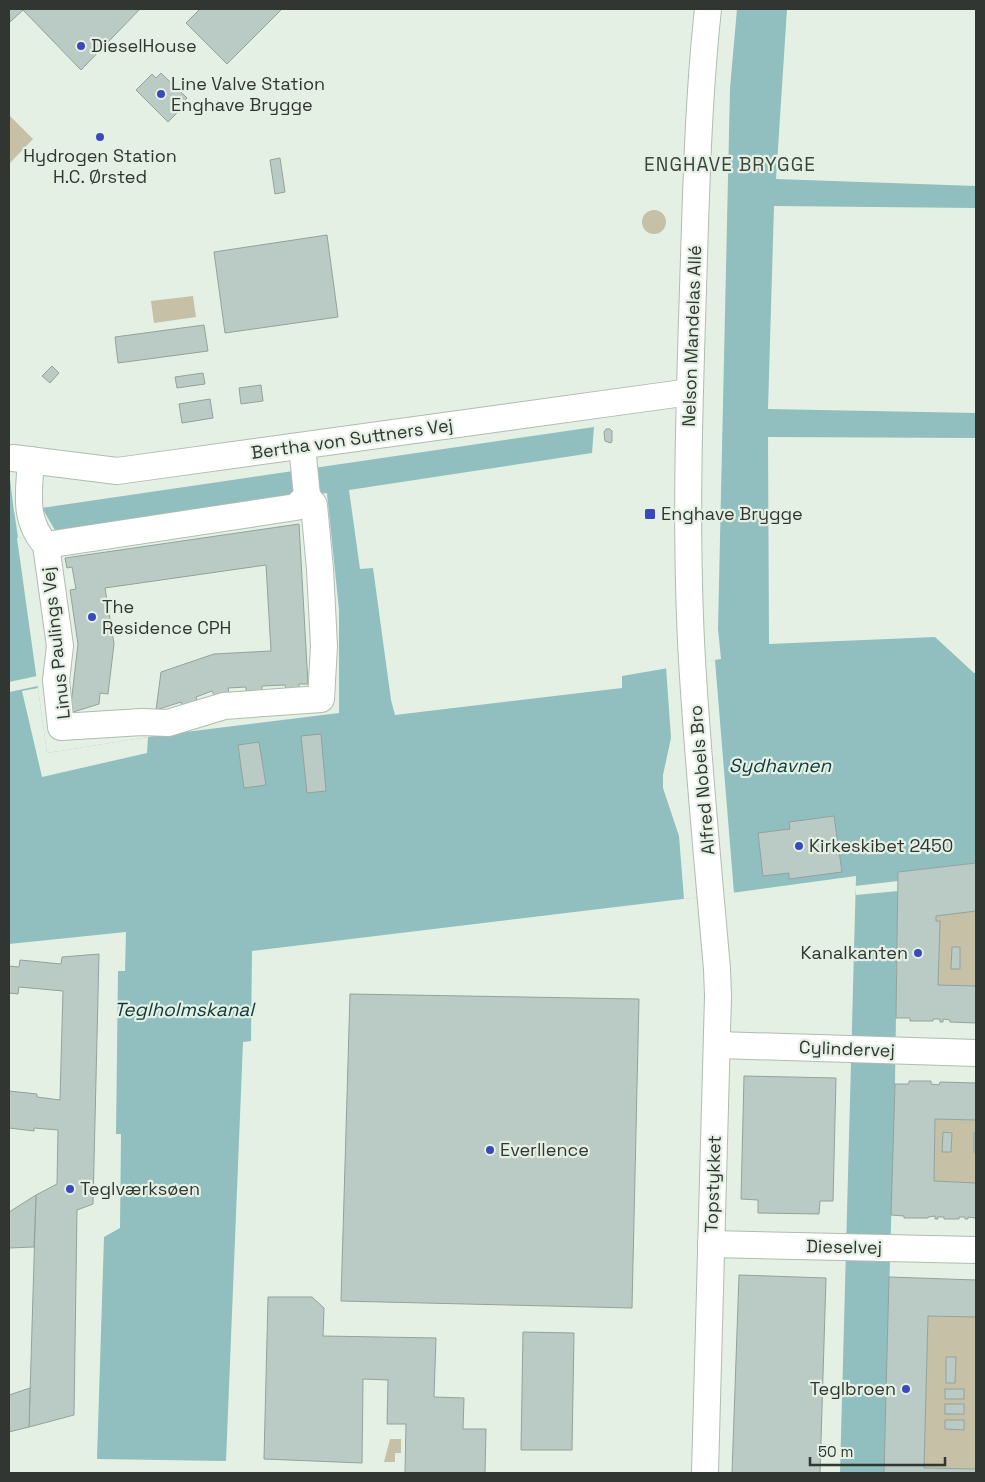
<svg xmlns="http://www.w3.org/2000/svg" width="985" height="1482" viewBox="0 0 985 1482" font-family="'Space Grotesk',sans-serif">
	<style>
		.green { fill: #c6c0a7 }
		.water { fill: #91bebf; fill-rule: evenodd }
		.pier { fill: #e4f0e4 }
		.building { fill: #bacbc5; stroke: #92a29c }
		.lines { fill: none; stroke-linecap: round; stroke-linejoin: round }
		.minor-casing { stroke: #b0bcb1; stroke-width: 28 }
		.minor { stroke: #fff; stroke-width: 26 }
		.poi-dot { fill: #3b49bc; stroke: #e4f0e4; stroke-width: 2 }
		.labels { text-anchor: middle; stroke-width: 4.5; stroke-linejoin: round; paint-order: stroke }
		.poi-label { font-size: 18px; fill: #323632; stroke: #e4f0e4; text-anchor: start }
		.street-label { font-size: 18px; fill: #323632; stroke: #e4f0e4 }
		.neighbourhood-label { font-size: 19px; letter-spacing: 1px; fill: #3b453b; stroke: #e4f0e4 }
		.water-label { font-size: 19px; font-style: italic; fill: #0d393a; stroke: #e4f0e4 }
	</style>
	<rect width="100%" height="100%" fill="#e4f0e4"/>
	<!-- green -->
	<g class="green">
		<polygon points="9,115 33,139 9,164"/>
		<circle cx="654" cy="222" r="12"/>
		<polygon points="193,296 196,317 154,323 151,301"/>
		<polygon points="976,911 976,986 938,985 940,921 936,921 936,916"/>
		<polygon points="935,1119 976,1120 976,1183 934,1181"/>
		<polygon points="928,1316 976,1317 976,1469 924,1468"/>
		<polygon points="390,1439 401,1439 401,1453 395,1453 395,1462 384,1462"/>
	</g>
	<!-- water -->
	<path class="water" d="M737 9H787L776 179 976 186V208L774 206 768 409 976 413V438L768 437 769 644 935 637 974 673H976V863L898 872 895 1084 884 1473H840L856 876 724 894 252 951 251 1041 243 1042 226 1461 97 1459 104 1237 120 1228 121 1134H116L118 971H125L126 932 9 944V471L14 512 594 427 592 453 349 490 360 569 373 568 391 700 395 715 622 688V676L721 659 718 629 730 88ZM327 493 339 610V713L161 735 47 753 17 538Z"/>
	<!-- pier -->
	<g class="pier">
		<polygon points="41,506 56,532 18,538 14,510"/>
		<polygon points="715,660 734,893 684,899 679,836 663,788 663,775 671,738 666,667"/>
		<polygon points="37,676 38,686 9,692 9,682"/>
		<polygon points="38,688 47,753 148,737 147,753 42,777 22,691"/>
		<polygon points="898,881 898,891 856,895 855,886"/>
	</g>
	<!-- building -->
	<g class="building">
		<polygon points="9,9 140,9 81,70 23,10 10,22"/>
		<polygon points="200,9 282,9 227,64 186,23"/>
		<polygon points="161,73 187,98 182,103 184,106 168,122 136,90 152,74 156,78"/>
		<polygon points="280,158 285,192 275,194 270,160"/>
		<polygon points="327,235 338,317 225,333 214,252"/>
		<polygon points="204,325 208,351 118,363 115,337"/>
		<polygon points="52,366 59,373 50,383 42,376"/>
		<polygon points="203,373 205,384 177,388 175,377"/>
		<polygon points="261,385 263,401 241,404 239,388"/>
		<polygon points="210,399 213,418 182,423 179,404"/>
		<polygon points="606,429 610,429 612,431 612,441 611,443 605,441 604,432"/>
		<polygon points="299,524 308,684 299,684 299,689 286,690 285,685 262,686 262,691 246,692 246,687 228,688 229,693 214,695 212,691 196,697 197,701 182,706 181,702 156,710 161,672 214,654 271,651 266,565 105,588 114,644 108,694 100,693 99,704 70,713 78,644 70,590 76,589 72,567 67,568 65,558"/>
		<polygon points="321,734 326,791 307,793 301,736"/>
		<polygon points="259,742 266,785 244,788 238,745"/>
		<polygon points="834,816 842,872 789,879 789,873 763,876 758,833 790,829 789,822"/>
		<polygon points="976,863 976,911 936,916 936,921 940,921 938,985 976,986 976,1023 950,1022 950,1020 943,1019 943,1022 940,1022 940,1019 933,1019 933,1021 910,1021 910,1018 896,1018 898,872"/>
		<polygon points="952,947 960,947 960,969 951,969"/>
		<polygon points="99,954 93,1204 77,1210 74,1415 29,1427 36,1195 57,1184 58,1130 34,1128 34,1131 9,1128 9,1091 37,1094 37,1097 60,1100 63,991 19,987 18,994 9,993 9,966 19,967 20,960 61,964 62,957"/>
		<polygon points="350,994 639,999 632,1308 341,1301"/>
		<polygon points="744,1076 836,1078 833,1201 820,1201 819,1214 758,1213 758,1200 741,1199"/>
		<polygon points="909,1081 931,1081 931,1084 939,1085 940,1082 976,1083 976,1120 935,1119 934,1181 976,1183 976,1220 975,1218 968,1217 968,1219 965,1219 965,1217 959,1217 959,1219 944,1219 944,1217 937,1217 938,1219 935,1219 935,1216 928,1217 928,1218 904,1218 904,1216 891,1215 895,1084 909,1084"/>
		<polygon points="943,1132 952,1133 951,1152 942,1152"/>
		<rect x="974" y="1133" width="2" height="19"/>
		<polygon points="36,1195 34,1247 9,1248 9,1212"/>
		<polygon points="739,1275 826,1278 820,1473 732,1473"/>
		<polygon points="889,1277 976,1280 976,1317 928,1316 924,1468 976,1469 976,1473 884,1473"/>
		<polygon points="268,1297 312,1297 324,1308 323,1336 436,1338 434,1397 464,1398 463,1429 486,1429 485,1473 405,1473 406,1424 387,1424 388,1380 363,1379 362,1463 264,1459"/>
		<polygon points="523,1332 574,1333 572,1450 521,1450"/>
		<polygon points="946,1357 956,1357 955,1383 946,1383"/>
		<polygon points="30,1388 29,1427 9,1432 9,1395"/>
		<rect x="945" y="1389" width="19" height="10"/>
		<rect x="945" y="1404" width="19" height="10"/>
		<polygon points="945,1420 964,1420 964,1430 945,1429"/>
	</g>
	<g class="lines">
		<defs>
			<g id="minor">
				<polyline points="13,458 117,471 690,392"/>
				<path d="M31 460C29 492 23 520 46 545L60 646 56 680 61 727 142 722 168 723 224 706 321 699 324 646 320 569 314 505 307 496 302 446"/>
				<polyline points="46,545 296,507 307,496"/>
				<polyline points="718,1045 976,1053"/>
				<polyline points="711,1244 976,1250"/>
				<path d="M705 1473 718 996 717 969C708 866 698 763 692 660 685 537 689 412 693 289 696 195 698 101 708 9"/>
			</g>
		</defs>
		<!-- minor casing -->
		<use href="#minor" class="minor-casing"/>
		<!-- minor -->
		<use href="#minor" class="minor"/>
	</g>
	<!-- markers -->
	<g class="poi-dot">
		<circle cx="81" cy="46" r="5"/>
		<circle cx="161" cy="94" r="5"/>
		<circle cx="100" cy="137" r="5"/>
		<rect x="644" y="508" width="12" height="12" rx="2.5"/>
		<circle cx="92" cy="617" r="5"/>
		<circle cx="799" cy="846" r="5"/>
		<circle cx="918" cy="953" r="5"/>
		<circle cx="490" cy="1150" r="5"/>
		<circle cx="70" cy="1189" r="5"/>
		<circle cx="906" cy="1389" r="5"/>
	</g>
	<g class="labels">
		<!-- poi labels -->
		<g class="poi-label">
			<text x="91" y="52">DieselHouse</text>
			<text x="171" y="90">Line Valve Station<tspan x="171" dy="21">Enghave Brygge</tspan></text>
			<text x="100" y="162" text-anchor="middle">Hydrogen Station<tspan x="100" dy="21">H.C. Ørsted</tspan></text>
			<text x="661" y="520">Enghave Brygge</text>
			<text x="102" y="613">The<tspan x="102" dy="21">Residence CPH</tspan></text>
			<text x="809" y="852">Kirkeskibet 2450</text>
			<text x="908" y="959" text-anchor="end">Kanalkanten</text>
			<text x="500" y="1156">Everllence</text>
			<text x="80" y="1195">Teglværksøen</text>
			<text x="896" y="1395" text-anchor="end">Teglbroen</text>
		</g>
		<!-- street labels -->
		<g class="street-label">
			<text transform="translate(692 336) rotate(-88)" y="6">Nelson Mandelas Allé</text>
			<text transform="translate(352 439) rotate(-8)" y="6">Bertha von Suttners Vej</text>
			<text transform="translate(56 643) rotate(-96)" y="6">Linus Paulings Vej</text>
			<text transform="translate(702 780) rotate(-95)" y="6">Alfred Nobels Bro</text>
			<text transform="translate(847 1049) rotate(2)" y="6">Cylindervej</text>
			<text transform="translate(713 1184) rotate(-88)" y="6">Topstykket</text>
			<text transform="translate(844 1247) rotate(1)" y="6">Dieselvej</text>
		</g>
		<!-- neighbourhood labels -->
		<g class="neighbourhood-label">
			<text x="730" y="171">ENGHAVE BRYGGE</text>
		</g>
		<!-- water labels -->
		<g class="water-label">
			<text x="780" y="772">Sydhavnen</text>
			<text x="184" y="1016">Teglholmskanal</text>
		</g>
	</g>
	<!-- border -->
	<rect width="985" height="1482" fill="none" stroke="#323632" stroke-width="20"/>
	<!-- scale -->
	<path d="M810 1457v8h135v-8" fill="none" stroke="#323632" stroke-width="2.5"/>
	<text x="818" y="1457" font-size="15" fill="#323632" stroke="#e4f0e4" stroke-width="4" paint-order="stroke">50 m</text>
</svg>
